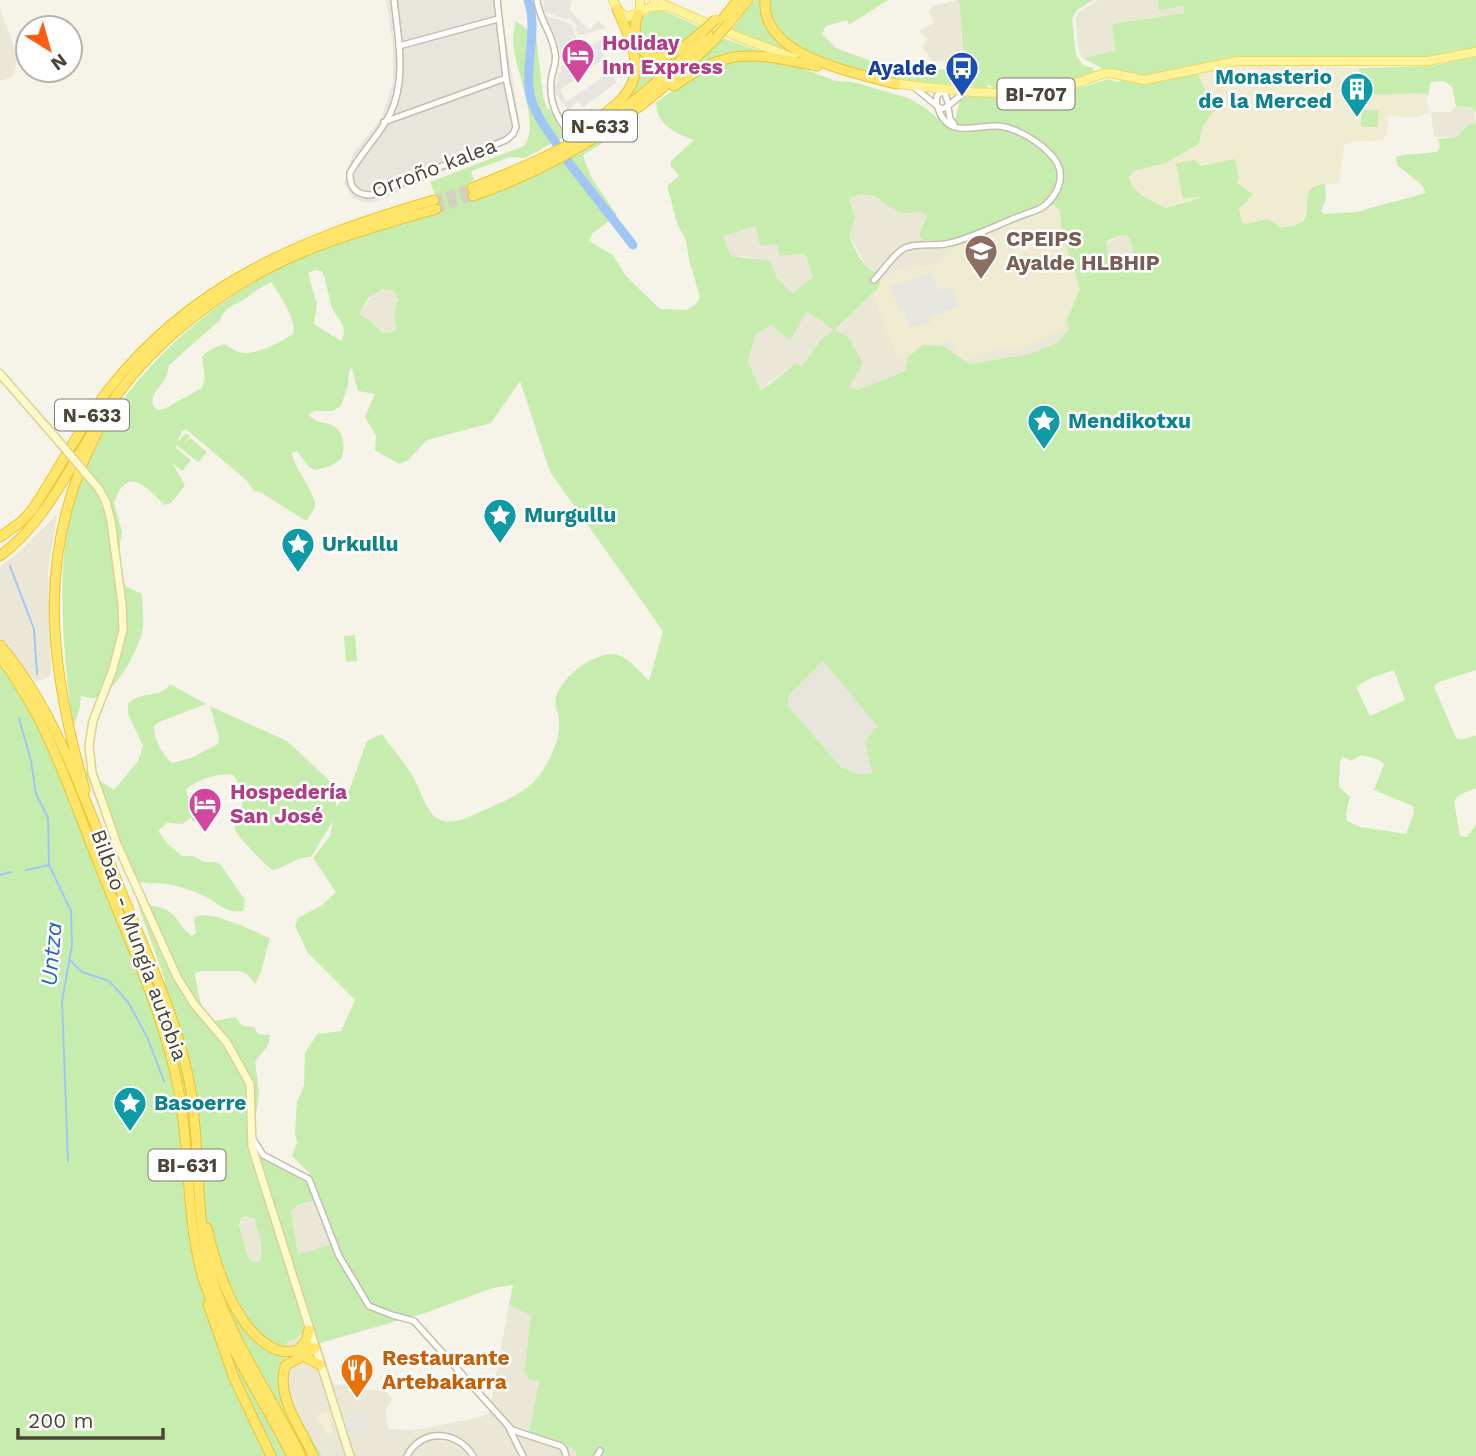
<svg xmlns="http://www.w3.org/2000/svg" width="1476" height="1456" viewBox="0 0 1476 1456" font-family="'Work Sans',sans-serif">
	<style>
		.residential { fill: #eae7d6 }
		.commercial { fill: #f9efd2 }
		.industrial { fill: #e8e5dd }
		.education { fill: #f0ecd1 }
		.green { fill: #c7edae; fill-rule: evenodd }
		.parking { fill: #e7e5e0; fill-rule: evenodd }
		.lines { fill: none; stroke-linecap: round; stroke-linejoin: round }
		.stream { stroke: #a0c6f7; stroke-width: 2 }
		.river { stroke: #a0c6f7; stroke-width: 9 }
		.highway-tunnel { stroke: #d4d1c4; stroke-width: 9; stroke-dasharray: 9 4.5; stroke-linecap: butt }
		.street-casing { stroke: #c2beaa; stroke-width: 8 }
		.secondary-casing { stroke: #dad294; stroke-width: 10 }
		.primary-casing { stroke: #eeda5d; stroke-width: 10 }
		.highway-casing { stroke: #ebc32d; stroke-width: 11 }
		.street { stroke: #fff; stroke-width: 5 }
		.secondary { stroke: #fffac9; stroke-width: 7 }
		.primary { stroke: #fff298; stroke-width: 8 }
		.highway { stroke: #ffe56a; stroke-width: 9 }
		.secondary-bridge-casing { stroke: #dad294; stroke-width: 10; stroke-linecap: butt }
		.highway-bridge-casing { stroke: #ebc32d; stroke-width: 11; stroke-linecap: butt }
		.secondary-bridge { stroke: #fffac9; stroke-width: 7 }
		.highway-bridge { stroke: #ffe56a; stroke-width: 9 }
		.labels { text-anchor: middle; stroke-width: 5; stroke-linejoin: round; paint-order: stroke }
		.shield { fill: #fff; stroke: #807d72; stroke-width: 2 }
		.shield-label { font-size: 19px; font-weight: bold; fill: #4a4536 }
		.hotel-label { font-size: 21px; font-weight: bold; fill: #b23c85; stroke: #fff; text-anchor: start }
		.transit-label { font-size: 21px; font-weight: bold; fill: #164399; stroke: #fff; text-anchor: end }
		.culture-label { font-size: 21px; font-weight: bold; fill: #0d838f; stroke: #fff; text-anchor: start }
		.street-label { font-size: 21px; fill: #4a4536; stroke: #fff }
		.education-label { font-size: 21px; font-weight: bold; fill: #785e54; stroke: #fff; text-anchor: start }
		.food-label { font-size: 21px; font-weight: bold; fill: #c56008; stroke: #fff; text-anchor: start }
		.water-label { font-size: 23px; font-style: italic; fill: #2466c0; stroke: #fff }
	</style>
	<rect width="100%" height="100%" fill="#f6f4e8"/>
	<!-- residential -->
	<g class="residential">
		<polygon points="958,0 961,12 961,38 964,53 957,61 932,61 922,46 927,39 919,31 934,23 929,12 933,6"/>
		<polygon points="1098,0 1185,0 1184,13 1112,24 1115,52 1082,58 1078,46 1076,18 1079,12"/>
		<polygon points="0,9 18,57 13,77 0,81"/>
		<polygon points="1456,106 1474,110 1476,123 1465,126 1457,137 1434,137 1431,112 1451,112"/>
		<polygon points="862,194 875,197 904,213 914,210 922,212 927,216 919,235 922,240 961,243 1054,205 1060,211 1071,328 1057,343 1029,354 970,364 943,346 909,357 905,371 858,390 847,388 834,329 821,340 800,366 796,363 768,383 762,392 748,361 755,335 771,325 790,339 807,311 837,329 879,287 876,274 865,264 849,235 854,214 849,198"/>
		<polygon points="756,226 777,244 779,256 805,254 813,277 793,293 750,257 731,256 723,236"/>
		<polygon points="1122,235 1126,235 1130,239 1133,255 1123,265 1113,268 1109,264 1106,244"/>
		<polygon points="387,288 393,290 397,297 397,304 394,313 396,326 392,332 385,334 374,323 359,314 372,295"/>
		<polygon points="57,514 48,571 51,669 49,677 35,682 0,637 0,566 21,551"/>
		<polygon points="316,1200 326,1224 339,1243 298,1254 291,1211 295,1207"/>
		<polygon points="248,1216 255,1222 259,1233 261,1259 257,1263 252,1262 248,1257 240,1229 239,1220"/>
		<polygon points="509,1305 531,1316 524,1372 539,1381 529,1432 569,1446 575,1450 577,1456 322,1456 284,1389 287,1342 306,1328 320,1343 334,1385 356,1383 366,1390 386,1390 392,1400 385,1411 388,1429 415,1430 481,1417 489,1413"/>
	</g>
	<!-- commercial -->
	<polygon class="commercial" points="327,1412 333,1432 327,1434 316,1416"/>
	<!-- industrial -->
	<g class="industrial">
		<polygon points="386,0 500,0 520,127 513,140 507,143 378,201 367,203 353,198 344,184 353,154 382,117 393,82 393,47"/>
		<polygon points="822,660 878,726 865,742 872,773 857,774 841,767 788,706 790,694"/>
	</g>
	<!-- education -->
	<g class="education">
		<polygon points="1235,63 1359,68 1359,80 1379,94 1418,93 1428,95 1427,102 1431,112 1413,118 1391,116 1388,119 1387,133 1383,140 1351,142 1344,145 1340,180 1335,184 1317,184 1301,223 1282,228 1268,219 1246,224 1242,222 1239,209 1253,195 1229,182 1197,200 1183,201 1167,208 1154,203 1131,185 1129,178 1133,171 1166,163 1199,144 1202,128 1214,110 1197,72"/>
		<polygon points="1051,202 1060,207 1082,289 1065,329 1019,350 1001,348 962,362 952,340 898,360 871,290 892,272 941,263 951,248 1021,220 1046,209"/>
	</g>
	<!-- green -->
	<g class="green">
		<path d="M755 0H761C760 32 782 45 807 59L731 30Z"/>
		<path d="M768 0H888L849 25 847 20 826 26 822 34 836 48 895 70 954 69 960 56 964 53C960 35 963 17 958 0H1093L1077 10 1072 19 1076 55 1083 65 1093 68 1095 73C1058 85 1031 91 992 88L991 85H987V88L895 79 867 73 815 55 790 44 772 26Z"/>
		<polygon points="1158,0 1476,0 1476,50 1426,58 1234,59 1142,77 1103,69 1083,58 1115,51 1112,24 1184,13 1184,6 1158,10"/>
		<path d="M656 10H662L700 27C682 46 665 63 641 44L638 22 643 16Z"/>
		<polygon points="625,20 632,22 632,36 656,60 698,39 675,62 612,111 636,81"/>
		<path d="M516 21 536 36 543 96 547 109H550L560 129H563L567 135 525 158 511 157 471 171 474 180 469 183 474 199 531 176 534 177 606 138 612 137 583 155 591 177 617 215 593 233 589 241 613 255 626 276 660 309 687 310 696 304 700 297 689 260 686 241 677 223 667 186 679 176 671 166V161L694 140C674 133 657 125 656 102L695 76 717 65 738 59 785 62 836 81 853 82 908 98 924 107 950 128 954 124 961 97H999L1002 101 1043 98 1109 79 1118 82 1123 79 1141 82 1197 72 1214 110 1202 128 1199 144 1166 163 1133 171 1129 178C1133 193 1154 203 1167 208 1178 203 1195 201 1202 196L1183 199 1176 163 1195 160 1201 166 1235 159 1239 181 1236 182 1253 195 1239 209 1242 222 1246 224 1268 219 1282 228C1288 226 1300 225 1304 220 1312 205 1299 185 1325 184L1326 199 1321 211 1324 214 1356 212 1426 193 1422 185 1397 165 1396 157 1402 155 1437 152 1440 147 1438 139 1457 137 1466 126 1476 123V670L1439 682 1434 686 1456 738 1461 740 1476 735V788L1459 795 1454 801 1460 836 1467 837 1476 824V1456H577L575 1450 569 1446 529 1432 539 1381 530 1380 524 1372 531 1316 509 1305 513 1285 493 1288 425 1313 320 1343 306 1328 297 1338 287 1342 284 1389 322 1456H0V664L38 724 134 959 166 983 138 905C152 905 167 906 176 918 182 925 184 931 192 936L196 933 194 918C209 908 253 931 270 938L261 972 255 984 247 974 240 971H201L195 973V977L204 1017 209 1022 235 1017 243 1026 254 1027 258 1034 270 1035 268 1046 255 1061 259 1093 254 1129 256 1147C269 1157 294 1176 310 1174L292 1156 297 1142 295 1133 297 1102 304 1085 305 1053 317 1034 341 1031 355 1000 308 953 295 926 298 918 321 906 336 892 313 858 330 836 333 821 311 857C295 856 287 868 272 870 265 864 237 837 235 829 234 821 240 814 242 807 244 797 239 784 234 775 221 772 195 780 186 790L193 814 204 810 207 812 193 822 191 817 183 824 167 823 158 831 168 844 182 856H193L204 862H215L221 865 245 900 243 911C227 913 221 906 208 898 199 893 187 889 177 886 154 879 147 890 125 874L85 771 114 790 138 761 143 746 128 714V704C140 690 161 699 170 684L206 704 159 722 154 726C154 739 162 755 172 763L191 758 218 744 219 738 210 706 287 741 329 780 336 800V807L348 793 367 741 382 734C391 747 402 759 411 773 419 785 423 804 433 815 445 826 460 821 473 815 497 804 529 794 543 770 553 754 560 738 559 720 558 710 553 704 557 694 564 676 591 655 611 654 627 654 639 671 649 681L663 631 550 472 520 381 491 423 427 440 408 460 399 464 375 450 376 436 365 417 375 394 358 391 352 368 349 371 348 386 341 406 332 411H314L309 415C320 429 338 416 343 441 344 448 344 452 341 459L330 466 315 470 309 467 297 451 292 453C294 470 316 492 315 506 314 511 309 516 306 521L262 493 254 491 246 480 186 429 182 431 177 442 186 433 190 436 182 447 190 438 207 452 198 462 176 445V448L191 460 182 471 172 463 185 485 171 503 164 505C146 486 127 464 114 503L122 531 118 558 121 584 142 594C142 606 145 621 142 633 137 653 107 712 81 695L80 707 73 730C65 663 57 596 67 529 69 519 70 508 73 498 103 395 200 304 295 260 341 238 392 226 441 210L430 182 524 146C542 124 512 65 513 38 513 32 515 26 516 21ZM862 194C868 195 875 196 879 199 886 204 896 212 905 213 915 214 917 208 927 216L919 235 922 240 961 243 1054 205 1060 211 1062 233 1080 289 1066 322 1070 328 1057 343 1029 354 970 364 943 346 923 345 908 357 905 371 858 390 848 388 863 363 848 337 835 330 879 287 881 274C865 273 854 249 849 235L855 218 849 198ZM756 226 760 246 777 244 779 256 805 254 813 277 793 293 777 278 770 261 731 256 723 236ZM1122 235H1126L1130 239 1133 254 1123 265 1113 268 1109 263 1106 244 1109 240ZM315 270 322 271C326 282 328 293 331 305 335 318 350 325 341 341L314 324 317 305 308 273ZM271 282C279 294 297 319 293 334 281 342 253 357 239 352 233 351 230 346 224 344 217 346 206 351 202 357L205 378 202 388 164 409 158 410 153 406C150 392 161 388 166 377 168 373 168 369 169 365L220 320C226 305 235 306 246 298 254 292 261 287 271 282ZM383 289 393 290 398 300 394 313 396 328 392 332 383 333 373 323 359 314 369 297ZM807 311 833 330 821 340 801 366 796 363 761 391 748 361 755 335 771 325 790 340ZM823 661 877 726 865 742 872 773 857 774 841 767 788 706 790 694ZM1394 670 1405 700 1370 716 1356 687 1371 678ZM1361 755 1377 759 1384 764 1374 790 1413 806 1414 813 1406 834 1361 827 1347 821 1346 813 1350 797 1339 787 1340 762 1343 757 1352 761ZM315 1200 338 1243 298 1254 291 1211 298 1205ZM246 1216 254 1219C259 1232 262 1247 261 1260L257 1263 251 1261 248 1257 239 1225 241 1218Z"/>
		<path d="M723 38 771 55C729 50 717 54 682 78Z"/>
		<path d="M1476 56V112L1471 108 1456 106 1452 87 1444 81 1431 82 1428 95C1413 90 1373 100 1362 90 1357 85 1359 74 1359 68L1432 66Z"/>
		<rect x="1361" y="110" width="17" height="17"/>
		<polygon points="355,635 357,661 346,662 344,636"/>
	</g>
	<!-- parking -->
	<g class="parking">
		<polygon points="543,0 572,0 570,10 589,30 599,21 606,28 578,36 576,28 578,27 573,21 567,17 565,19 544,12"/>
		<path d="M545 15 571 24 580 48 576 51 578 54 603 38 605 41 611 38 613 44 602 52 612 66 616 83 583 107 578 102 568 110 556 94 554 86 557 85 558 74 562 70 560 67 574 57 572 54 561 61 559 45ZM601 61H604L607 65 609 73 566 102 560 90Z"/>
		<polygon points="931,272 938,290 951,287 958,307 929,317 931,322 911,328 904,311 900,312 891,287"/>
		<polygon points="366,1413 372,1430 347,1437 342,1420"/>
	</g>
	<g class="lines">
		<!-- stream -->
		<g class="stream">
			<polyline points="10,566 34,629 37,674"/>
			<polyline points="19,718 31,761 36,794 48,818 49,865 71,911 72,945 62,1001 68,1161"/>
			<polyline points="26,870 49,865"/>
			<polyline points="0,875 11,872"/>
			<polyline points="71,961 82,972 109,981 128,1002 147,1037 164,1081"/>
		</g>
		<!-- river -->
		<g class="river">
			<path d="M528 0C539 31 523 69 531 99 536 115 547 130 556 143"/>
			<polyline points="566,159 633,245"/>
		</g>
		<!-- highway-tunnel -->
		<g class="highway-tunnel">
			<polyline points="434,200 472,188"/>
			<polyline points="436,209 473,196"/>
		</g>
		<defs>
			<g id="street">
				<path d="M394 0C398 36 407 81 390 114 381 133 361 153 350 173 349 188 357 195 371 195L506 140 513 134 516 127 506 78 497 0"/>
				<path d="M537 0C539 20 553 34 555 53 557 61 554 67 552 75 548 94 554 113 565 128"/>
				<polyline points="399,46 498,19"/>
				<path d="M914 87 941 109C950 108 957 96 966 92"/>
				<polyline points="936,104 937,96 943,90 949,104"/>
				<polyline points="948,107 950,119 954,124"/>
				<polyline points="384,122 506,78"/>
				<path d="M874 280C883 271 892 256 903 249 915 242 936 247 950 243 974 237 997 225 1020 216 1027 213 1038 211 1044 206 1060 193 1067 172 1052 156 1040 142 1016 127 997 126 974 125 948 139 938 108"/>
				<polyline points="253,1139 263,1155 309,1179 339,1256 369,1306 392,1315 414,1321 512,1430 561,1446 564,1449 566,1456"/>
				<polyline points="509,1428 523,1456"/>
				<path d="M407 1456C421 1428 458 1430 473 1456"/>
				<polyline points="597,1456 600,1451"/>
			</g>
			<g id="secondary">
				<polyline points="0,374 55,437"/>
				<polyline points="99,489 106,502 111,521 122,604 123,630 113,669 93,721 89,746 92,773 117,844 177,977 194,1004 227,1043 250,1084 252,1147 350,1456"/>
			</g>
			<g id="primary">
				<polyline points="613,0 619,12 628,17 650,7 664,6"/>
				<polyline points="654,0 736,36 794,58"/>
				<polyline points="640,11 640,0"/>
				<polyline points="891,83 971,92 1030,94 1059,89 1102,74 1111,73 1144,80 1237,61 1428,61 1476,52"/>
			</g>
			<g id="highway">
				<path d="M765 0C761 57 854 72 896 84"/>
				<path d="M638 14C629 36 641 65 669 55 682 50 692 40 702 32"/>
				<polyline points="721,21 738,0"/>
				<polyline points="728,24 748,0"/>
				<path d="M674 86C730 45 754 54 817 66"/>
				<path d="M569 138C594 119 641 99 635 60 633 43 624 25 617 9"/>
				<path d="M472 188C516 170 562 152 602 124 641 98 675 67 708 34"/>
				<path d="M473 196C566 164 648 109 716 38"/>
				<path d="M0 537 22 521 32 510C58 472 78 430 106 393 191 282 304 238 434 200"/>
				<path d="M0 556C50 519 74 456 109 406 158 335 234 279 313 248 353 232 395 221 436 209"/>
				<path d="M0 645C58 713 88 809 121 891 147 956 179 1022 191 1091 201 1155 194 1219 213 1281 233 1344 272 1397 301 1456"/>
				<path d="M0 657C48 719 71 795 100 867 129 941 164 1013 179 1092 191 1154 185 1220 204 1281 225 1344 262 1397 292 1456"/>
				<path d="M85 790C49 666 35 551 97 433"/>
				<path d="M207 1228C216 1267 236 1333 277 1350 290 1355 302 1347 315 1348"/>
				<polyline points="208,1304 234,1378 271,1456"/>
				<polyline points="299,1349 306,1341 309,1330"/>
				<polyline points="303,1356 320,1365"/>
				<path d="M313 1456C301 1427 276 1399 285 1366L314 1349"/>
			</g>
		</defs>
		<!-- street casing -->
		<use href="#street" class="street-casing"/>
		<!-- secondary casing -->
		<use href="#secondary" class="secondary-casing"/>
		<!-- primary casing -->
		<use href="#primary" class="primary-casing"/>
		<!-- highway casing -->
		<use href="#highway" class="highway-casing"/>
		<!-- street -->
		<use href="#street" class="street"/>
		<!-- secondary -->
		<use href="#secondary" class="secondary"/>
		<!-- primary -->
		<use href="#primary" class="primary"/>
		<!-- highway -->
		<use href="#highway" class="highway"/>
		<defs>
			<polyline id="secondary-bridge" points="55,437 99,489"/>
			<g id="highway-bridge">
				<polyline points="702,32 716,19"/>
				<polyline points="716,38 728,24"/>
			</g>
		</defs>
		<!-- secondary-bridge casing -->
		<use href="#secondary-bridge" class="secondary-bridge-casing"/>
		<!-- highway-bridge casing -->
		<use href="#highway-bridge" class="highway-bridge-casing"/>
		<!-- secondary-bridge -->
		<use href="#secondary-bridge" class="secondary-bridge"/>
		<!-- highway-bridge -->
		<use href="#highway-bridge" class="highway-bridge"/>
	</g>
	<!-- icons -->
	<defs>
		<symbol id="hotel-pin" viewBox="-11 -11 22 30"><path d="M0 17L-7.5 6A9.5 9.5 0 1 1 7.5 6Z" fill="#d1479c" stroke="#fff"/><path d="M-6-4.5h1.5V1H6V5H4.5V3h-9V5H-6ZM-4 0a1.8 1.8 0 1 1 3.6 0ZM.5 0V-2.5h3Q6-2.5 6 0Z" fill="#fff"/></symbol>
		<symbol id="bus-pin" viewBox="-11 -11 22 30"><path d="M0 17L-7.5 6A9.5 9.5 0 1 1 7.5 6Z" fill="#1a4fb4" stroke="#fff"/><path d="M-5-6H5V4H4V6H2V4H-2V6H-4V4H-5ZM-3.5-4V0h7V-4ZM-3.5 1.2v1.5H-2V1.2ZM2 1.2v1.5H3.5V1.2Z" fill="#fff"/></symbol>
		<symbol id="building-pin" viewBox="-11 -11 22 30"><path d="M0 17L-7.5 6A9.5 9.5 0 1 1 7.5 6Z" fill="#0f9aa8" stroke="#fff"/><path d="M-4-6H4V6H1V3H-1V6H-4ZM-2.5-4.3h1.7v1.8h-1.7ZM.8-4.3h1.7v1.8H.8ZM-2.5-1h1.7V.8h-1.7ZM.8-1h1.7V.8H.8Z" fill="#fff"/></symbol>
		<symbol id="school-pin" viewBox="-11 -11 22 30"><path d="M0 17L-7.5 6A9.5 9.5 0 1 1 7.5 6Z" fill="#8d6e63" stroke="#fff"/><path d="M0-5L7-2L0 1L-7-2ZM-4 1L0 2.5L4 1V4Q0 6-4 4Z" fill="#fff"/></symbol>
		<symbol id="sight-pin" viewBox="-11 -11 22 30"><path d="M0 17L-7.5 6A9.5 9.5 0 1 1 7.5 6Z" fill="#0f9aa8" stroke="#fff"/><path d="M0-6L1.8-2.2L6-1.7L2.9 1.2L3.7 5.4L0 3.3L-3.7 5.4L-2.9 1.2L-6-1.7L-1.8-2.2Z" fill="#fff"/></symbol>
		<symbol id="restaurant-pin" viewBox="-11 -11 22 30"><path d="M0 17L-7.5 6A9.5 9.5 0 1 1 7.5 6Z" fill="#e8710a" stroke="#fff"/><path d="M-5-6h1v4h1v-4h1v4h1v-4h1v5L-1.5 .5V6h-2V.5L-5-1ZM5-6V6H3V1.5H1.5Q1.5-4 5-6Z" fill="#fff"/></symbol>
	</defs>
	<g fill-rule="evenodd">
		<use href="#hotel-pin" x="559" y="36" width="38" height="52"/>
		<use href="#bus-pin" x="943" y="49" width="38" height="52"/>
		<use href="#building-pin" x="1338" y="70" width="38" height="52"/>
		<use href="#school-pin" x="962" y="232" width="38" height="52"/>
		<use href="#sight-pin" x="1025" y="402" width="38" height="52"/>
		<use href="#sight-pin" x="481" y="496" width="38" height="52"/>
		<use href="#sight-pin" x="279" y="525" width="38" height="52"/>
		<use href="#hotel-pin" x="186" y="785" width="38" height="52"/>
		<use href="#sight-pin" x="111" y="1084" width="38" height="52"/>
		<use href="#restaurant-pin" x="338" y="1351" width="38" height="52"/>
	</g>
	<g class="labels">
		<!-- shield labels -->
		<g class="shield">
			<rect x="997.5" y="78.5" width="77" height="31" rx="5"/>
			<rect x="563" y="110.5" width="74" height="31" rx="5"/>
			<rect x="55" y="399.5" width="74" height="31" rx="5"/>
			<rect x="148.5" y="1149.5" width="77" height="31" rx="5"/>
		</g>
		<g class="shield-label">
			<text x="1036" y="101">BI-707</text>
			<text x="600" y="133">N-633</text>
			<text x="92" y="422">N-633</text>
			<text x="187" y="1172">BI-631</text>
		</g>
		<!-- hotel labels -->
		<g class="hotel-label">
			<text x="602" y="50">Holiday<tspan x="602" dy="24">Inn Express</tspan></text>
			<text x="230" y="799">Hospedería<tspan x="230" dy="24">San José</tspan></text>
		</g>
		<!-- transit labels -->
		<g class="transit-label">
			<text x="937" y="75">Ayalde</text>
		</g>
		<!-- culture labels -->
		<g class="culture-label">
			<text x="1332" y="84" text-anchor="end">Monasterio<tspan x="1332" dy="24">de la Merced</tspan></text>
			<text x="1068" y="428">Mendikotxu</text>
			<text x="524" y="522">Murgullu</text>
			<text x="322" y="551">Urkullu</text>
			<text x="154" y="1110">Basoerre</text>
		</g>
		<!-- street labels -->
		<g class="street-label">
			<text transform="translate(434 168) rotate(-21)" y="7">Orroño kalea</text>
			<text transform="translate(139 945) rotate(70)" y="7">Bilbao - Mungia autobia</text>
		</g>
		<!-- education labels -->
		<g class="education-label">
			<text x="1006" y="246">CPEIPS<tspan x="1006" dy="24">Ayalde HLBHIP</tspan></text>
		</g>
		<!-- food labels -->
		<g class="food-label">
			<text x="382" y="1365">Restaurante<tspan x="382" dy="24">Artebakarra</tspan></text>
		</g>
		<!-- water labels -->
		<g class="water-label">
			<text transform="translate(51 954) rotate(-85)" y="8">Untza</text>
		</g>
	</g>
	<!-- north arrow -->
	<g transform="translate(49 49) rotate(143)"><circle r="33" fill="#ffffff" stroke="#b7b5af" stroke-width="2"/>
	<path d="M0-5L12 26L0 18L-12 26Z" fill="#ff5d16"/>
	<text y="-10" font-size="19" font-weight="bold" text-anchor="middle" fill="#4a4536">N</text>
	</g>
	<!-- scale -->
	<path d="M18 1428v10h145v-10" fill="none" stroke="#4a4536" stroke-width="3.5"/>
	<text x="28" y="1428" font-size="21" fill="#4a4536" stroke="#ffffff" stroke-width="5" paint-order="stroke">200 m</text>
</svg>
